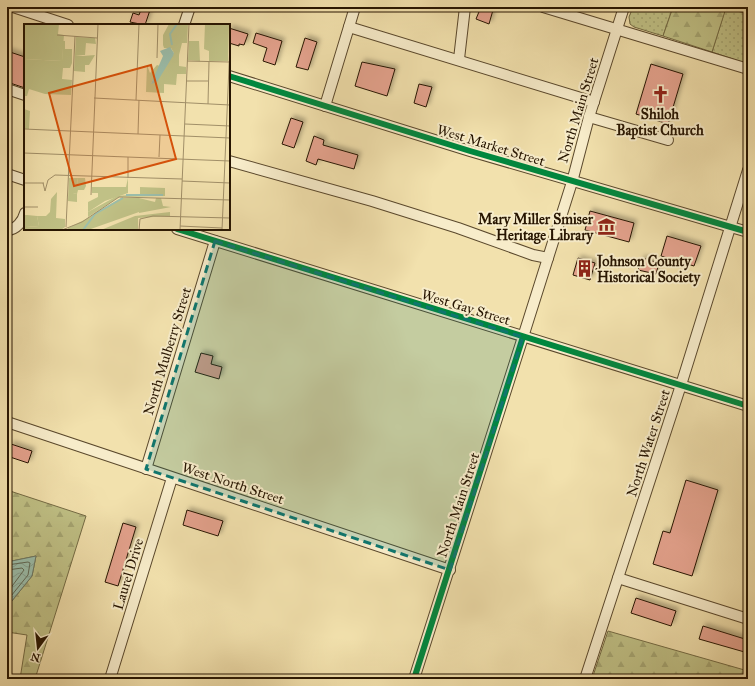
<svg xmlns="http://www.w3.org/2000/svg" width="755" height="686" viewBox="0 0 755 686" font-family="'IM FELL Great Primer',serif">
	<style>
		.green { fill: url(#green-dots); stroke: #746b44 }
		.forest { fill: url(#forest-firs); stroke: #746b44 }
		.water { fill: url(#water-waves); stroke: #6d7a67 }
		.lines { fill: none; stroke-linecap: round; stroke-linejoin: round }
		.shore { stroke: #616a56; stroke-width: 1 }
		.building { fill: #e4a28d; stroke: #271501; filter: url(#shadow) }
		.minor-casing { stroke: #5a482c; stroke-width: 12 }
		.minor { stroke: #f7ecca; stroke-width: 10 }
		.cycleway-casing { stroke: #f7ecca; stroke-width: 8 }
		.cycleway { stroke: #00873e; stroke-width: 6 }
		.marked { fill: #0f766e; fill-opacity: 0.2; stroke: #0f766e; stroke-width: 3; stroke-dasharray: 8 5; stroke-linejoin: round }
		.labels { text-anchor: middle; stroke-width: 4; stroke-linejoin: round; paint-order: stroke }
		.street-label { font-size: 14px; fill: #271501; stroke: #f7ecca }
		.poi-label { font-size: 14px; font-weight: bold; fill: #271501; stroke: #f7ecca }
		.inset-river { fill: none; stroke: #9bbeab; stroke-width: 2 }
		.inset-road { fill: none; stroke: #a18f68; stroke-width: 1 }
		.view { fill: #d5520b; fill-opacity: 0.15; stroke: #d5520b; stroke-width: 2 }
		.inset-edge { fill: none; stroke: #271501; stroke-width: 2 }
	</style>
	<defs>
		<pattern id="green-dots" width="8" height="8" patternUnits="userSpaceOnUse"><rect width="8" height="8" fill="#c0c186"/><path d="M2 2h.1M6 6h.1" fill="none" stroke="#a5a572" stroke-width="1.8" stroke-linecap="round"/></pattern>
		<pattern id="forest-firs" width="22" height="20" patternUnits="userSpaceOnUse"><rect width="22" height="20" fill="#c0c186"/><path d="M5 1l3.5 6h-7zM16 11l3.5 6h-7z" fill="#a5a572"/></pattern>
		<pattern id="water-waves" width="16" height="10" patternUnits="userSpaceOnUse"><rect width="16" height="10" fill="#9bbeab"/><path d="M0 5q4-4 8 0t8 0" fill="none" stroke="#86a291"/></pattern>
		<filter id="shadow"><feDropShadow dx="3" dy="-3" stdDeviation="2" flood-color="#0004"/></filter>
	</defs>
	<rect width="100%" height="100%" fill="#f2e1ad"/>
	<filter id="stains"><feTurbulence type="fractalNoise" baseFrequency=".005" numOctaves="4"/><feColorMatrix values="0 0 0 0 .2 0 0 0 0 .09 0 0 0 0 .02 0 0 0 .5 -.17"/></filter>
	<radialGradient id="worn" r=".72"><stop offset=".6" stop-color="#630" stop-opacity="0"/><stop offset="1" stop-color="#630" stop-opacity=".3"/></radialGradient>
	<!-- green -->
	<g class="green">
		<polygon points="633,7 673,7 663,36 634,27 630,24 629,17"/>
		<polygon points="726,7 748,14 748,64 712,52"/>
	</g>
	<!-- forest -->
	<g class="forest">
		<polygon points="673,7 748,7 748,14 726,8 712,52 663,36"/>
		<polygon points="7,490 86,516 35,679 20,679 27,635 7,632 7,607 32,576 36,556 7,562"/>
		<polygon points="608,631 748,671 748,679 592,679"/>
	</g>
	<!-- water -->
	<polygon class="water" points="36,556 32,576 7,607 7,562"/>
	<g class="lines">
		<!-- shore -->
		<g class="shore">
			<polyline points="7,565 28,562 30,563 28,575 7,601"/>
			<polyline points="7,570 22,568 24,570 7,593"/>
		</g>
	</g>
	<!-- building -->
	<g class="building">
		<polygon points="142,7 151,7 145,25 130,22 133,13 139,15"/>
		<polygon points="481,7 493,10 489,24 476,19"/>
		<polygon points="229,28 248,34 244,45 239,44 239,46 229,43"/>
		<polygon points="256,33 282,41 275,65 263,61 267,48 253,43"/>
		<polygon points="305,38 317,42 308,70 296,67"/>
		<polygon points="7,51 25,57 25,88 7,82"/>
		<polygon points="362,62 395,69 387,96 355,86"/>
		<polygon points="651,64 683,74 668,124 636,114"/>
		<polygon points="419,84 432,87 426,107 414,103"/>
		<polygon points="291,118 303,122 294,148 282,144"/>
		<polygon points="314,136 324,140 323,145 358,155 354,169 318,159 316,165 306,161"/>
		<polygon points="590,211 634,223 629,242 585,230"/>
		<polygon points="667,236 701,246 694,266 661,256"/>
		<polygon points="578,258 595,263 590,280 573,275"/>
		<polygon points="642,258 659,263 656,274 638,270"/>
		<polygon points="201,353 213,356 211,364 222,367 219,379 195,372"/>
		<polygon points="11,444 32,451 28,463 7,456"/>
		<polygon points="686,480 718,490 692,576 653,564 663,531 670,533"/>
		<polygon points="187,510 223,521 218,536 183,525"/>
		<polygon points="123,523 136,527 118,586 105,582"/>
		<polygon points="636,598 676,611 671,626 631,613"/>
		<polygon points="703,626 748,640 748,653 699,639"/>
	</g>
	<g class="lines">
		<defs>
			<g id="minor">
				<polyline points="13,7 68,25"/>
				<polyline points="543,7 748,69"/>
				<polyline points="184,25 190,7"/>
				<polyline points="349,27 594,102"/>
				<polyline points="459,59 465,7"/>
				<polyline points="229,76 470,151 748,232"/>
				<polyline points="7,89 25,95"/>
				<polyline points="325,106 355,7"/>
				<polyline points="589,117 668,140"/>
				<polyline points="229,161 372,201 458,228 533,255 548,258"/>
				<polyline points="7,174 25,180"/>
				<polyline points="177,229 748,406"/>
				<path d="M7 230C16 230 23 221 25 213"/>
				<polyline points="7,422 450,570"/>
				<polyline points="146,469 215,241"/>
				<polyline points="618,578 748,619"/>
				<polyline points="110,679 172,478"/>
				<polyline points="414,679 523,337 572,182 589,117 624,7"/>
				<polyline points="585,679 681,385 748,170"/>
			</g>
		</defs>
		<!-- minor casing -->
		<use href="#minor" class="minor-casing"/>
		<!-- minor -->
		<use href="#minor" class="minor"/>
		<defs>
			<g id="cycleway">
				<polyline points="229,76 470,151 748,232"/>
				<polyline points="177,229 748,406"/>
				<polyline points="414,679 523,337"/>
			</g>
		</defs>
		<!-- cycleway casing -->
		<use href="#cycleway" class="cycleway-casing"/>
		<!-- cycleway -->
		<use href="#cycleway" class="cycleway"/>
	</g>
	<!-- marked area -->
	<path class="marked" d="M215 241 523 337 450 570 146 469Z"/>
	<!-- icons -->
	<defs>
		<symbol id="church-bare" viewBox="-9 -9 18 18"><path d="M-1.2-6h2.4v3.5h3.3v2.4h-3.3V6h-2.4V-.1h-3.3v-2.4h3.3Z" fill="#8f2418" stroke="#f7ecca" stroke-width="2.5" paint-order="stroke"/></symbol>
		<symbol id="museum-bare" viewBox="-9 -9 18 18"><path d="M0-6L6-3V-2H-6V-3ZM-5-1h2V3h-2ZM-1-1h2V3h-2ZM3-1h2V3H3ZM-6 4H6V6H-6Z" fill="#8f2418" stroke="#f7ecca" stroke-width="2.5" paint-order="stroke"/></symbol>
		<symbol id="building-bare" viewBox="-9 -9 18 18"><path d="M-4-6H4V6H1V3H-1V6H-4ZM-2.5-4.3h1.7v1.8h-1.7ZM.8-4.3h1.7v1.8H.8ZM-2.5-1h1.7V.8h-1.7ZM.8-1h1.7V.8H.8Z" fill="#8f2418" stroke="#f7ecca" stroke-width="2.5" paint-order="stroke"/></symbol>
	</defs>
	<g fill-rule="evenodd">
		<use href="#church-bare" x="648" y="82" width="25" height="25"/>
		<use href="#museum-bare" x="594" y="214" width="25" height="25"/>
		<use href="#building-bare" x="572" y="256" width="25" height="25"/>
	</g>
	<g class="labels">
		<!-- street labels -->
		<g class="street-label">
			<text transform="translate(578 110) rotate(-73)" y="5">North Main Street</text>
			<text transform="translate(491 145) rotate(17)" y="5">West Market Street</text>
			<text transform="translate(466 307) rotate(17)" y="5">West Gay Street</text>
			<text transform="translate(167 351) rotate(-73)" y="5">North Mulberry Street</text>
			<text transform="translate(648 443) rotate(-72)" y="5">North Water Street</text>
			<text transform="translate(233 483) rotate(18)" y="5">West North Street</text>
			<text transform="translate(458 505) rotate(-72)" y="5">North Main Street</text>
			<text transform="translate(128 574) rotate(-73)" y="5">Laurel Drive</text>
		</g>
		<!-- poi labels -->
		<g class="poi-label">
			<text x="660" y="119">Shiloh<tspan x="660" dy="16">Baptist Church</tspan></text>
			<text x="593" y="224" text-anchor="end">Mary Miller Smiser<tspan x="593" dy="16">Heritage Library</tspan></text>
			<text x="597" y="266" text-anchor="start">Johnson County<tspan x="597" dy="16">Historical Society</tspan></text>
		</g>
	</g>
	<!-- overview -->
	<g transform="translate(24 24)">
		<rect width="206" height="206" fill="#f2e1ad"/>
		<path d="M181 0H205L204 37H185V27L180 25ZM52 13 71 14 72 20 62 19 61 31H51ZM165 17H175L176 37 164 36ZM0 85 6 87 5 105H0ZM45 154H54L53 160H49V169L53 170V178L44 177ZM116 163 141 164V172L95 173 64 193V188L93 172 116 170ZM97 174H115V188L64 206V194ZM3 191 13 192 15 202 2 203Z" fill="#c0c186"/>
		<path d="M145 0H164L163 19H158L155 31V42L162 43V50H153L152 61 140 60V69L122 68 123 41 126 49 133 41 136 42 127 60 150 29 147 24H140L139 21V11ZM39 17H41V25H48V39L46 44H39L38 55 48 56 47 71 21 70 5 65 3 72H0V35L38 37ZM51 31 59 32 71 31 65 41H61V48L50 47ZM54 154H61L62 162 60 166H54L53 170 49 169V160H53ZM104 154V169L81 177 64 188V178L74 173V169H68V163H102ZM33 168 32 194 41 195V203L37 206H0V191H3V203L15 202 13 192H22L26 188 27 175ZM115 174 131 178 132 174H137L139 182 147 183 115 189ZM146 188V192L114 194V206H77L111 192ZM64 194V206H44V204Z" fill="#c0c186"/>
		<path d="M0 0H35L34 10 40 11 38 37 0 35Z" fill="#c0c186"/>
		<path d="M146 23 150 29 149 32 133 58 127 60 139 32 136 27Z" fill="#9bbeab"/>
		<path class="inset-river" d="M148 21 146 10 153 0M102 171H139M59 206 71 190 99 174"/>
		<path class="inset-road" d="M33 11 73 14M133 34 134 0M163 37 205 38M162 57H184M70 74 206 81M112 76 115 0M184 80 185 38M161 100 206 102M0 105 206 114M114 110 115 76M0 129 206 137M135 133 136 111M104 154V133M158 157 206 159M0 159H20M19 159 21 167 24 156 31 151 158 155M67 171 74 0M0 183H14M156 202 198 204M42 203 51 12M38 206 58 198 95 173 206 176M115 206 116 195 129 192 206 194M156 206 165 0M198 206 206 19"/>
		<path class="view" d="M127 41 152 135 50 162 25 69Z"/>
		<rect width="206" height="206" class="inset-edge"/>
	</g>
	<!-- margin -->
	<rect width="755" height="686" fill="none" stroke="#f2e1ad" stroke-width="24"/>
	<rect x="8" y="8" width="739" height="670" fill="none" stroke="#271501" stroke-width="2"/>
	<rect x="12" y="12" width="731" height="662" fill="none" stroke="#271501"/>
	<!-- north arrow -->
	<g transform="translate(38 648) rotate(195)" stroke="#f7ecca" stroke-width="3" paint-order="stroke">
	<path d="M0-3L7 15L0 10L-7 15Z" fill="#271501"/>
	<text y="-6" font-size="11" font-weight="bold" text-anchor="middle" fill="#271501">N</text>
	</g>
	<rect width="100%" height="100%" filter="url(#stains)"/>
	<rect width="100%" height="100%" fill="url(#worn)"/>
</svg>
